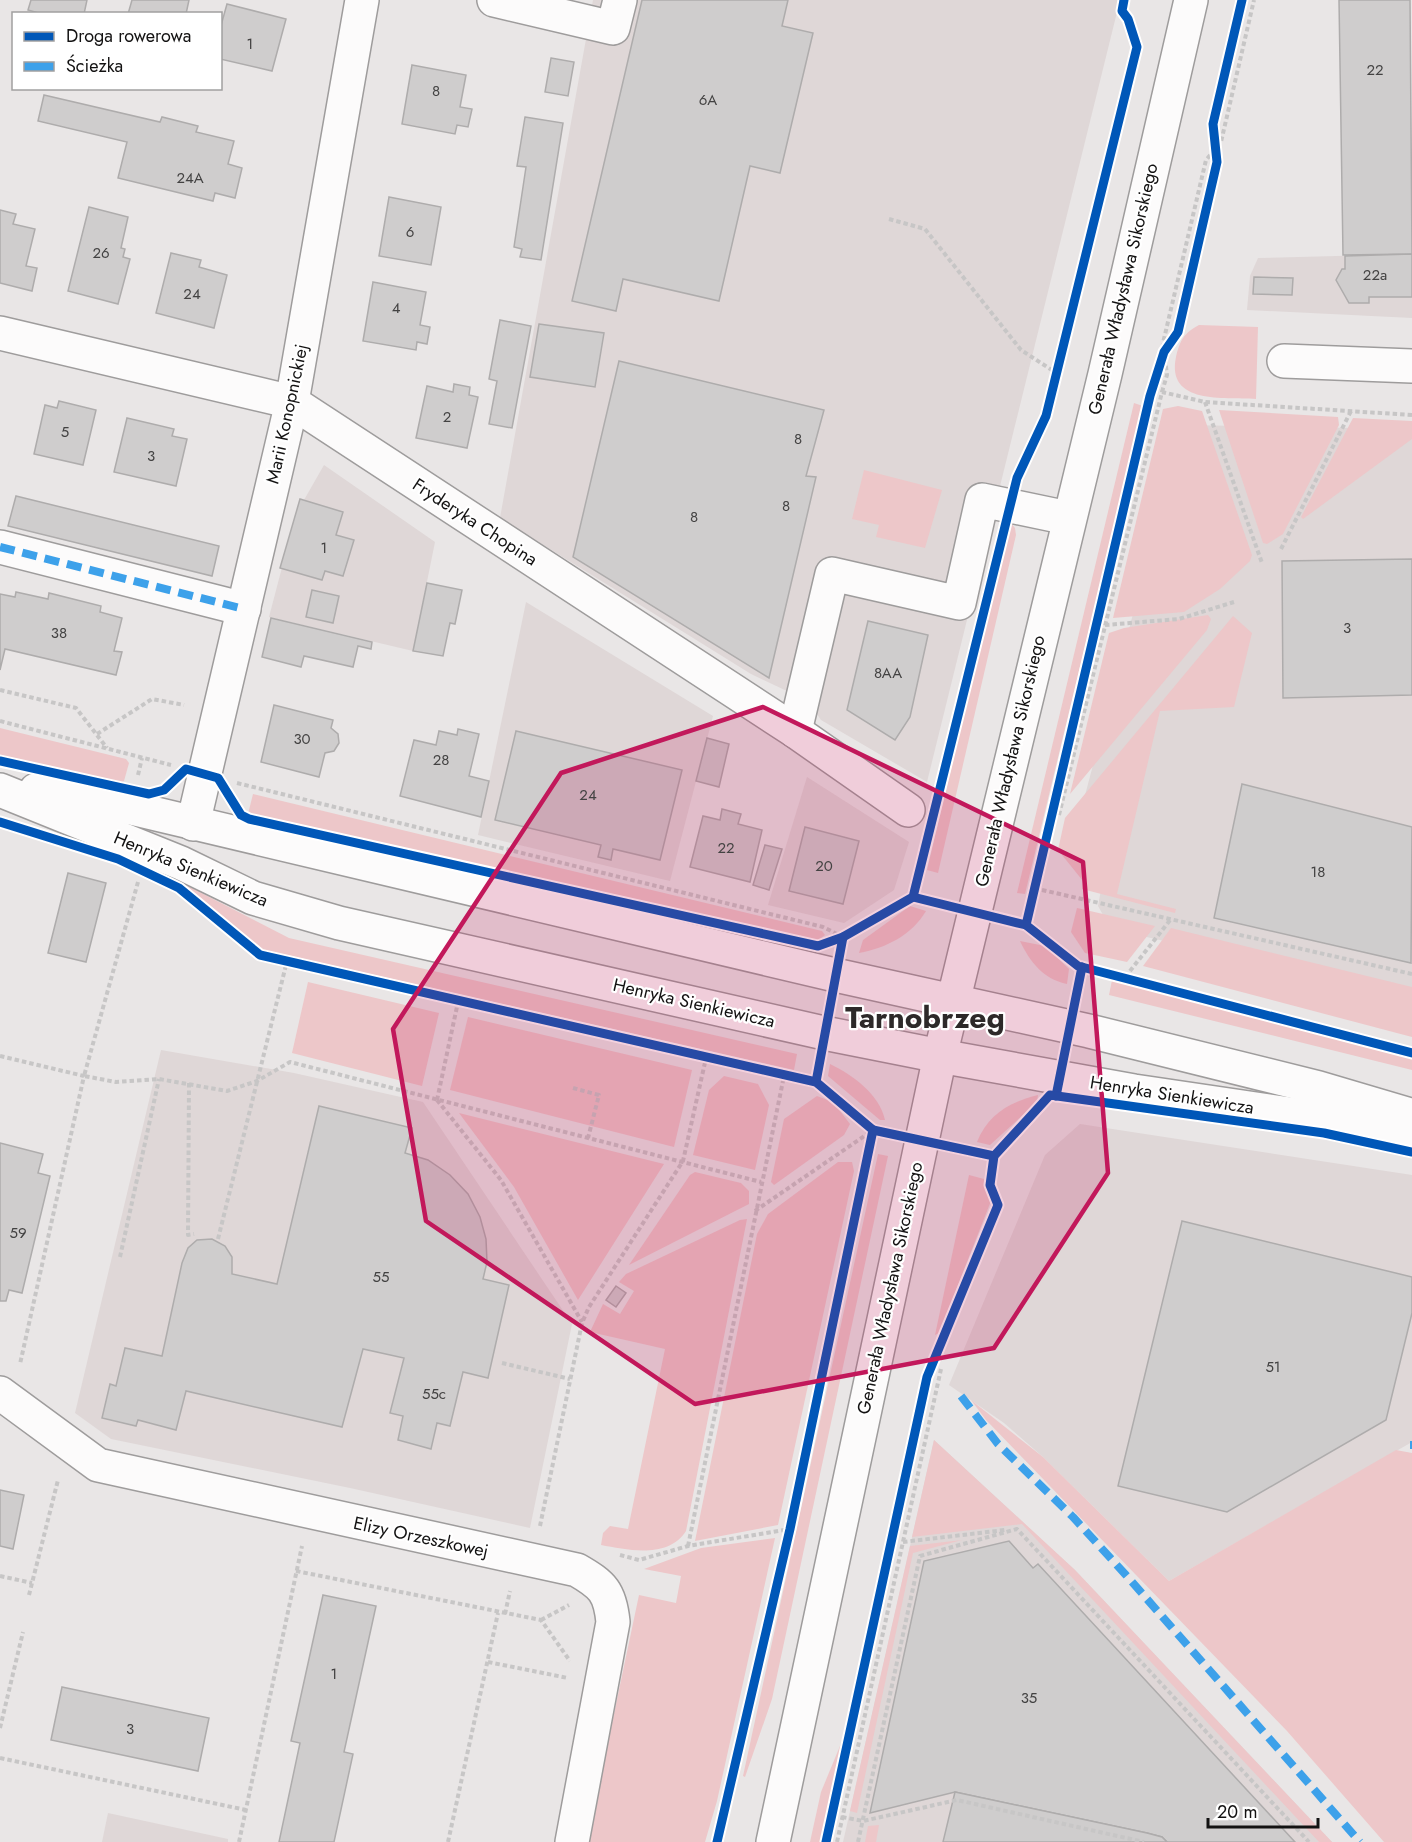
<svg xmlns="http://www.w3.org/2000/svg" width="1412" height="1842" viewBox="0 0 1412 1842" font-family="Jost,sans-serif">
	<style>
		.built { fill: #dfd7d7 }
		.green { fill: #edc7c9 }
		.building { fill: #cfcdcd; stroke: #aeacac; stroke-width: 1.5 }
		.lines { fill: none; stroke-linecap: round; stroke-linejoin: round }
		.minor-casing { stroke: #9e9c9c; stroke-width: 36 }
		.path { stroke: #c7c6c6; stroke-width: 4; stroke-dasharray: 4.5 3; stroke-linecap: butt }
		.minor { stroke: #fcfbfb; stroke-width: 33 }
		.quiet { stroke: #3da1ea; stroke-width: 8; stroke-dasharray: 15 8; stroke-linecap: butt }
		.cycleway-casing { stroke: #fff; stroke-width: 13 }
		.cycleway { stroke: #0057b8; stroke-width: 9 }
		.marked { fill: #c2185b; fill-opacity: 0.2; stroke: #c2185b; stroke-width: 4.5; stroke-linejoin: round }
		.labels { text-anchor: middle; stroke-width: 4.5; stroke-linejoin: round; paint-order: stroke }
		.number-label { font-size: 15px; fill: #434242 }
		.street-label { font-size: 18px; fill: #131212; stroke: #fff }
		.town-label { font-size: 30px; font-weight: bold; fill: #2d2929; stroke: #fff }
	</style>
	<rect width="100%" height="100%" fill="#e9e6e6"/>
	<!-- built -->
	<g class="built">
		<polygon points="593,0 1120,0 927,782 821,720 808,701 751,674 500,518"/>
		<polygon points="1412,254 1412,318 1247,310 1250,276 1258,258"/>
		<polygon points="1183,425 1412,429 1412,997 1111,929 1098,906 1107,857 1079,818"/>
		<polygon points="324,465 435,542 413,651 269,617 300,499 304,500"/>
		<polygon points="526,602 713,716 670,881 478,835"/>
		<polygon points="807,777 909,842 894,890 844,923 768,905"/>
		<polygon points="161,1050 294,1073 423,1102 572,1324 530,1528 350,1488 111,1439 75,1413"/>
		<polygon points="1080,1124 1412,1175 1412,1442 1169,1581 1043,1457 1004,1423 949,1385 1045,1155"/>
		<polygon points="934,1440 1075,1570 1332,1842 843,1842"/>
		<polygon points="108,1813 228,1839 228,1842 102,1842"/>
	</g>
	<!-- green -->
	<g class="green">
		<path d="M1199 325 1258 327 1256 399C1224 397 1166 405 1176 357 1180 340 1184 333 1199 325Z"/>
		<polygon points="1134,403 1143,406 1025,894 1017,893"/>
		<polygon points="1178,406 1202,411 1252,555 1250,561 1220,589 1184,612 1113,618 1163,409"/>
		<polygon points="1219,410 1338,417 1339,425 1283,534 1267,544 1263,543"/>
		<polygon points="1353,418 1412,421 1412,439 1303,519 1301,517"/>
		<polygon points="864,470 942,490 925,548 876,537 879,525 852,519"/>
		<polygon points="1010,522 1015,528 1016,535 938,873 927,870"/>
		<polygon points="1208,615 1211,619 1207,630 1070,794 1109,633 1124,628"/>
		<polygon points="1233,616 1252,633 1234,707 1160,711 1117,894 1176,909 1175,913 1082,889 1083,881 1058,850 1065,818"/>
		<polygon points="0,728 126,759 129,763 124,781 120,783 0,755"/>
		<polygon points="253,794 822,931 825,935 817,941 248,814"/>
		<polygon points="182,883 289,938 797,1054 794,1070 260,949"/>
		<path d="M910 906 926 911C912 935 886 948 859 953L863 940Z"/>
		<polygon points="1077,908 1155,926 1127,962 1085,953 1071,932"/>
		<polygon points="1171,928 1412,987 1412,1037 1143,966"/>
		<path d="M1020 941 1045 946 1069 969 1067 984C1043 979 1030 962 1020 941Z"/>
		<polygon points="1112,980 1412,1059 1412,1070 1109,995"/>
		<polygon points="308,982 439,1013 422,1086 292,1053"/>
		<polygon points="468,1017 692,1070 674,1147 450,1090"/>
		<path d="M830 1064C853 1075 879 1094 885 1120H880L828 1076Z"/>
		<polygon points="724,1076 758,1084 769,1105 755,1170 693,1155 709,1090"/>
		<path d="M1038 1095 1037 1102 990 1145 977 1142C988 1114 1010 1102 1038 1095Z"/>
		<polygon points="817,1096 833,1102 850,1124 844,1135 774,1185 771,1182 784,1119"/>
		<polygon points="459,1113 664,1164 578,1300 514,1187"/>
		<polygon points="878,1154 888,1156 772,1699 745,1777 743,1776"/>
		<polygon points="838,1162 852,1162 854,1171 778,1525 695,1541 757,1234 768,1214"/>
		<polygon points="695,1172 741,1183 749,1191 749,1204 629,1265 690,1175"/>
		<polygon points="969,1175 984,1179 991,1201 939,1333 935,1335"/>
		<path d="M747 1219 686 1531C668 1559 628 1550 601 1545L603 1533 610 1526 628 1529 665 1349 590 1332 603 1304 620 1314 634 1291 619 1282 626 1274 740 1220Z"/>
		<polygon points="971,1400 1043,1457 1169,1581 1396,1450 1412,1453 1412,1842 1384,1842 1287,1731 986,1420"/>
		<polygon points="934,1440 1075,1570 1332,1842 1319,1842 1022,1524 912,1537"/>
		<polygon points="775,1538 717,1801 705,1842 587,1842 639,1595 676,1603 681,1576 644,1569 701,1548"/>
		<polygon points="962,1540 913,1553 857,1813 850,1811 910,1546"/>
		<polygon points="847,1729 822,1842 810,1842 821,1792"/>
		<polygon points="879,1825 876,1842 865,1842 868,1826"/>
	</g>
	<!-- building -->
	<g class="building">
		<polygon points="31,0 87,0 84,14 42,14 28,10"/>
		<polygon points="132,0 189,0 186,14 128,14"/>
		<polygon points="642,0 788,0 782,26 813,33 780,173 750,166 719,301 623,279 616,311 572,301"/>
		<polygon points="1339,0 1410,0 1412,254 1343,255"/>
		<polygon points="227,4 286,19 272,71 220,59 220,29"/>
		<polygon points="551,58 574,62 568,96 545,92"/>
		<polygon points="412,65 466,75 460,107 472,109 468,127 457,125 455,134 402,124"/>
		<polygon points="44,95 160,122 162,117 198,126 196,132 234,141 228,164 242,168 235,198 215,193 213,201 118,178 127,142 38,121"/>
		<polygon points="525,117 563,123 541,260 520,257 522,249 514,247 526,167 517,166"/>
		<polygon points="389,197 441,207 431,265 379,256"/>
		<polygon points="89,207 128,217 121,248 125,249 123,257 130,259 118,304 68,291"/>
		<polygon points="0,210 16,214 13,224 35,229 26,266 37,268 32,291 0,283"/>
		<polygon points="171,253 201,260 199,267 227,275 214,328 156,313"/>
		<polygon points="1412,254 1412,297 1369,297 1369,303 1349,303 1336,280 1342,269 1345,269 1345,256"/>
		<polygon points="1254,277 1293,278 1292,295 1253,294"/>
		<polygon points="373,282 426,292 420,325 430,327 427,344 417,342 416,350 363,341"/>
		<polygon points="500,320 531,326 512,428 489,424 497,381 489,379"/>
		<polygon points="539,324 604,333 595,387 530,377"/>
		<polygon points="619,361 824,410 806,476 816,477 769,678 573,557"/>
		<polygon points="454,384 470,387 469,395 478,397 467,448 416,438 427,386 453,392"/>
		<polygon points="59,401 96,410 83,465 34,454 45,405 57,408"/>
		<polygon points="127,418 174,429 172,436 187,439 176,486 114,472"/>
		<polygon points="16,496 219,546 212,576 8,526"/>
		<polygon points="300,499 343,512 336,535 354,540 343,576 325,571 322,580 280,568"/>
		<polygon points="1412,559 1412,695 1283,698 1282,561"/>
		<polygon points="427,583 462,590 455,624 450,623 443,656 413,651"/>
		<polygon points="312,590 339,596 333,623 306,617"/>
		<polygon points="16,592 48,599 49,593 101,606 100,612 122,618 114,651 122,652 116,675 5,649 0,670 0,594 15,597"/>
		<polygon points="271,618 372,642 371,649 358,646 353,667 304,656 301,667 262,657"/>
		<polygon points="868,621 928,635 910,717 895,740 847,710"/>
		<polygon points="274,705 333,720 331,728 338,734 339,743 334,751 325,753 319,777 261,762"/>
		<polygon points="458,729 479,734 469,776 489,781 481,817 400,796 414,740 436,745 439,731 457,735"/>
		<polygon points="516,731 682,770 660,860 613,849 611,860 598,857 601,845 495,820"/>
		<polygon points="707,738 729,744 719,787 696,781"/>
		<polygon points="1242,784 1412,827 1411,963 1214,918"/>
		<polygon points="722,809 741,814 738,824 762,830 750,882 690,867 703,816 720,820"/>
		<polygon points="805,827 859,841 843,904 789,891"/>
		<polygon points="765,845 782,849 769,890 753,885"/>
		<polygon points="68,873 106,883 86,962 48,953"/>
		<polygon points="319,1106 412,1128 405,1153 428,1160 450,1175 468,1194 480,1217 486,1239 487,1262 483,1279 509,1285 488,1378 463,1372 450,1426 437,1423 431,1449 398,1440 403,1416 390,1413 404,1358 363,1349 342,1427 186,1391 176,1430 138,1420 136,1426 102,1418 110,1384 116,1386 125,1348 162,1356 182,1263 188,1248 197,1240 212,1239 225,1246 232,1257 232,1274 277,1284"/>
		<polygon points="0,1143 43,1154 38,1173 50,1176 22,1293 9,1290 6,1301 0,1301"/>
		<polygon points="1182,1221 1412,1277 1412,1313 1386,1420 1227,1512 1118,1486"/>
		<polygon points="616,1286 626,1293 616,1307 606,1300"/>
		<polygon points="0,1490 24,1495 13,1549 0,1546"/>
		<polygon points="1009,1541 1033,1568 1038,1564 1295,1842 1167,1842 1162,1837 1147,1833 955,1792 870,1813 924,1561"/>
		<polygon points="323,1595 376,1606 344,1752 353,1754 334,1842 279,1842 300,1743 291,1741"/>
		<polygon points="62,1687 209,1718 198,1771 51,1740"/>
		<polygon points="955,1792 1147,1833 1162,1837 1167,1842 943,1842"/>
	</g>
	<g class="lines">
		<defs>
			<g id="minor">
				<polyline points="494,0 613,28 620,0"/>
				<polyline points="0,333 292,402 795,731 908,810"/>
				<polyline points="1284,361 1412,366"/>
				<polyline points="0,547 244,609"/>
				<polyline points="795,731 832,574 959,603 982,500 1068,518"/>
				<polyline points="0,790 181,863 253,898 339,923 824,1033 940,1056 1134,1091 1412,1132"/>
				<polyline points="36,790 131,808 835,975 1089,1031 1319,1088 1407,1114"/>
				<polyline points="193,824 292,402 362,0"/>
				<path d="M0 1393 98 1465 577 1570C603 1585 610 1592 613 1622L572 1842"/>
				<polyline points="773,1842 940,1056 1105,374 1191,0"/>
			</g>
		</defs>
		<!-- minor casing -->
		<use href="#minor" class="minor-casing"/>
		<!-- path -->
		<g class="path">
			<polyline points="889,219 925,229 1021,350 1058,374"/>
			<polyline points="1162,392 1167,375 1163,343 1206,160 1221,142 1254,0"/>
			<polyline points="1205,402 1262,563"/>
			<polyline points="1281,549 1351,411"/>
			<polyline points="1105,625 1179,619 1234,602"/>
			<polyline points="0,690 76,708 107,748"/>
			<polyline points="0,721 171,765"/>
			<polyline points="97,734 152,699 184,705"/>
			<polyline points="138,775 142,758"/>
			<polyline points="237,783 823,927 843,937"/>
			<polyline points="1059,815 1162,392 1205,402 1412,415"/>
			<polyline points="138,882 84,1076 116,1082 159,1079 227,1091 257,1081 290,1062 761,1182"/>
			<polyline points="1042,890 1412,974"/>
			<polyline points="1130,971 1171,919"/>
			<polyline points="0,1056 84,1076 20,1364"/>
			<polyline points="189,1083 188,1235 194,1234"/>
			<polyline points="573,1088 599,1095 588,1138"/>
			<polyline points="437,1100 501,1180 582,1322"/>
			<polyline points="437,1100 458,1002"/>
			<polyline points="755,1211 873,1130"/>
			<polyline points="218,1239 287,961"/>
			<polyline points="120,1257 159,1079"/>
			<polyline points="502,1363 570,1379"/>
			<polyline points="540,1526 582,1323 589,1307 683,1161 706,1058"/>
			<polyline points="903,1542 1005,1530"/>
			<polyline points="688,1546 784,1076"/>
			<polyline points="620,1555 639,1560 688,1546 790,1529"/>
			<polyline points="296,1571 541,1620 570,1661"/>
			<polyline points="0,1576 32,1583"/>
			<polyline points="29,1595 58,1480"/>
			<polyline points="505,1614 510,1591"/>
			<polyline points="541,1620 569,1605"/>
			<polyline points="488,1662 568,1678"/>
			<polyline points="0,1728 23,1632"/>
			<polyline points="0,1758 246,1810"/>
			<polyline points="842,1817 863,1821 957,1800 1144,1842"/>
			<polyline points="239,1842 302,1546"/>
			<polyline points="448,1842 498,1613"/>
			<polyline points="837,1842 941,1369"/>
			<polyline points="858,1842 920,1556 1017,1529 1309,1842"/>
		</g>
		<!-- minor -->
		<use href="#minor" class="minor"/>
		<!-- quiet -->
		<g class="quiet">
			<polyline points="0,547 244,609"/>
			<polyline points="961,1396 998,1444 1073,1517 1125,1574 1360,1842"/>
			<polyline points="1410,1445 1412,1445"/>
		</g>
		<defs>
			<g id="cycleway">
				<polyline points="1242,0 1213,124 1217,162 1178,332 1164,352 1150,396 1026,925 1078,966 1412,1053"/>
				<polyline points="0,761 149,794 164,790 186,769 218,778 241,815 249,819 818,946 843,937 913,897 1017,478 1046,416 1137,47 1128,19 1122,11 1124,0"/>
				<polyline points="0,822 118,859 179,888 260,955 816,1082 873,1130 790,1529 717,1842"/>
				<polyline points="913,897 1026,925"/>
				<polyline points="816,1082 843,937"/>
				<polyline points="1056,1096 1082,967"/>
				<polyline points="873,1130 994,1156"/>
				<polyline points="826,1842 927,1377 998,1205 990,1185 994,1156 1050,1095 1324,1133 1412,1152"/>
			</g>
		</defs>
		<!-- cycleway casing -->
		<use href="#cycleway" class="cycleway-casing"/>
		<!-- cycleway -->
		<use href="#cycleway" class="cycleway"/>
	</g>
	<!-- marked area -->
	<path class="marked" d="M763 707 1083 862 1108 1173 994 1348 695 1404 426 1221 393 1029 561 773Z"/>
	<g class="labels">
		<!-- number labels -->
		<g class="number-label">
			<text x="250" y="49">1</text>
			<text x="1375" y="75">22</text>
			<text x="436" y="96">8</text>
			<text x="708" y="105">6A</text>
			<text x="190" y="183">24A</text>
			<text x="410" y="237">6</text>
			<text x="101" y="258">26</text>
			<text x="1375" y="280">22a</text>
			<text x="192" y="299">24</text>
			<text x="396" y="313">4</text>
			<text x="447" y="422">2</text>
			<text x="65" y="437">5</text>
			<text x="798" y="444">8</text>
			<text x="151" y="461">3</text>
			<text x="786" y="511">8</text>
			<text x="694" y="522">8</text>
			<text x="324" y="553">1</text>
			<text x="1347" y="633">3</text>
			<text x="59" y="638">38</text>
			<text x="888" y="678">8AA</text>
			<text x="302" y="744">30</text>
			<text x="441" y="765">28</text>
			<text x="588" y="800">24</text>
			<text x="726" y="853">22</text>
			<text x="824" y="871">20</text>
			<text x="1318" y="877">18</text>
			<text x="18" y="1238">59</text>
			<text x="381" y="1282">55</text>
			<text x="1273" y="1372">51</text>
			<text x="434" y="1399">55c</text>
			<text x="334" y="1679">1</text>
			<text x="1029" y="1703">35</text>
			<text x="130" y="1734">3</text>
		</g>
		<!-- street labels -->
		<g class="street-label">
			<text transform="translate(1123 289) rotate(-77)" y="6">Generała Władysława Sikorskiego</text>
			<text transform="translate(287 414) rotate(-78)" y="6">Marii Konopnickiej</text>
			<text transform="translate(475 522) rotate(33)" y="6">Fryderyka Chopina</text>
			<text transform="translate(1010 761) rotate(-77)" y="6">Generała Władysława Sikorskiego</text>
			<text transform="translate(191 869) rotate(23)" y="6">Henryka Sienkiewicza</text>
			<text transform="translate(694 1003) rotate(13)" y="6">Henryka Sienkiewicza</text>
			<text transform="translate(1172 1095) rotate(9)" y="6">Henryka Sienkiewicza</text>
			<text transform="translate(890 1288) rotate(-78)" y="6">Generała Władysława Sikorskiego</text>
			<text transform="translate(421 1537) rotate(12)" y="6">Elizy Orzeszkowej</text>
		</g>
		<!-- town labels -->
		<g class="town-label">
			<text x="925" y="1028">Tarnobrzeg</text>
		</g>
	</g>
	<!-- legend -->
	<rect x="12" y="12" width="210" height="78" fill="#ffffff" stroke="#a1a0a0" stroke-width="1.5"/>
	<rect x="24" y="32" width="30" height="9" fill="#0057b8" stroke="#a1a0a0" stroke-width="1.5"/>
	<text x="66" y="42" font-size="18" fill="#131212">Droga rowerowa</text>
	<rect x="24" y="62" width="30" height="9" fill="#3da1ea" stroke="#a1a0a0" stroke-width="1.5"/>
	<text x="66" y="72" font-size="18" fill="#131212">Ścieżka</text>
	<!-- scale -->
	<path d="M1208 1818v9h110v-9" fill="none" stroke="#131212" stroke-width="3"/>
	<text x="1217" y="1818" font-size="18" fill="#131212" stroke="#ffffff" stroke-width="4.5" paint-order="stroke">20 m</text>
</svg>
